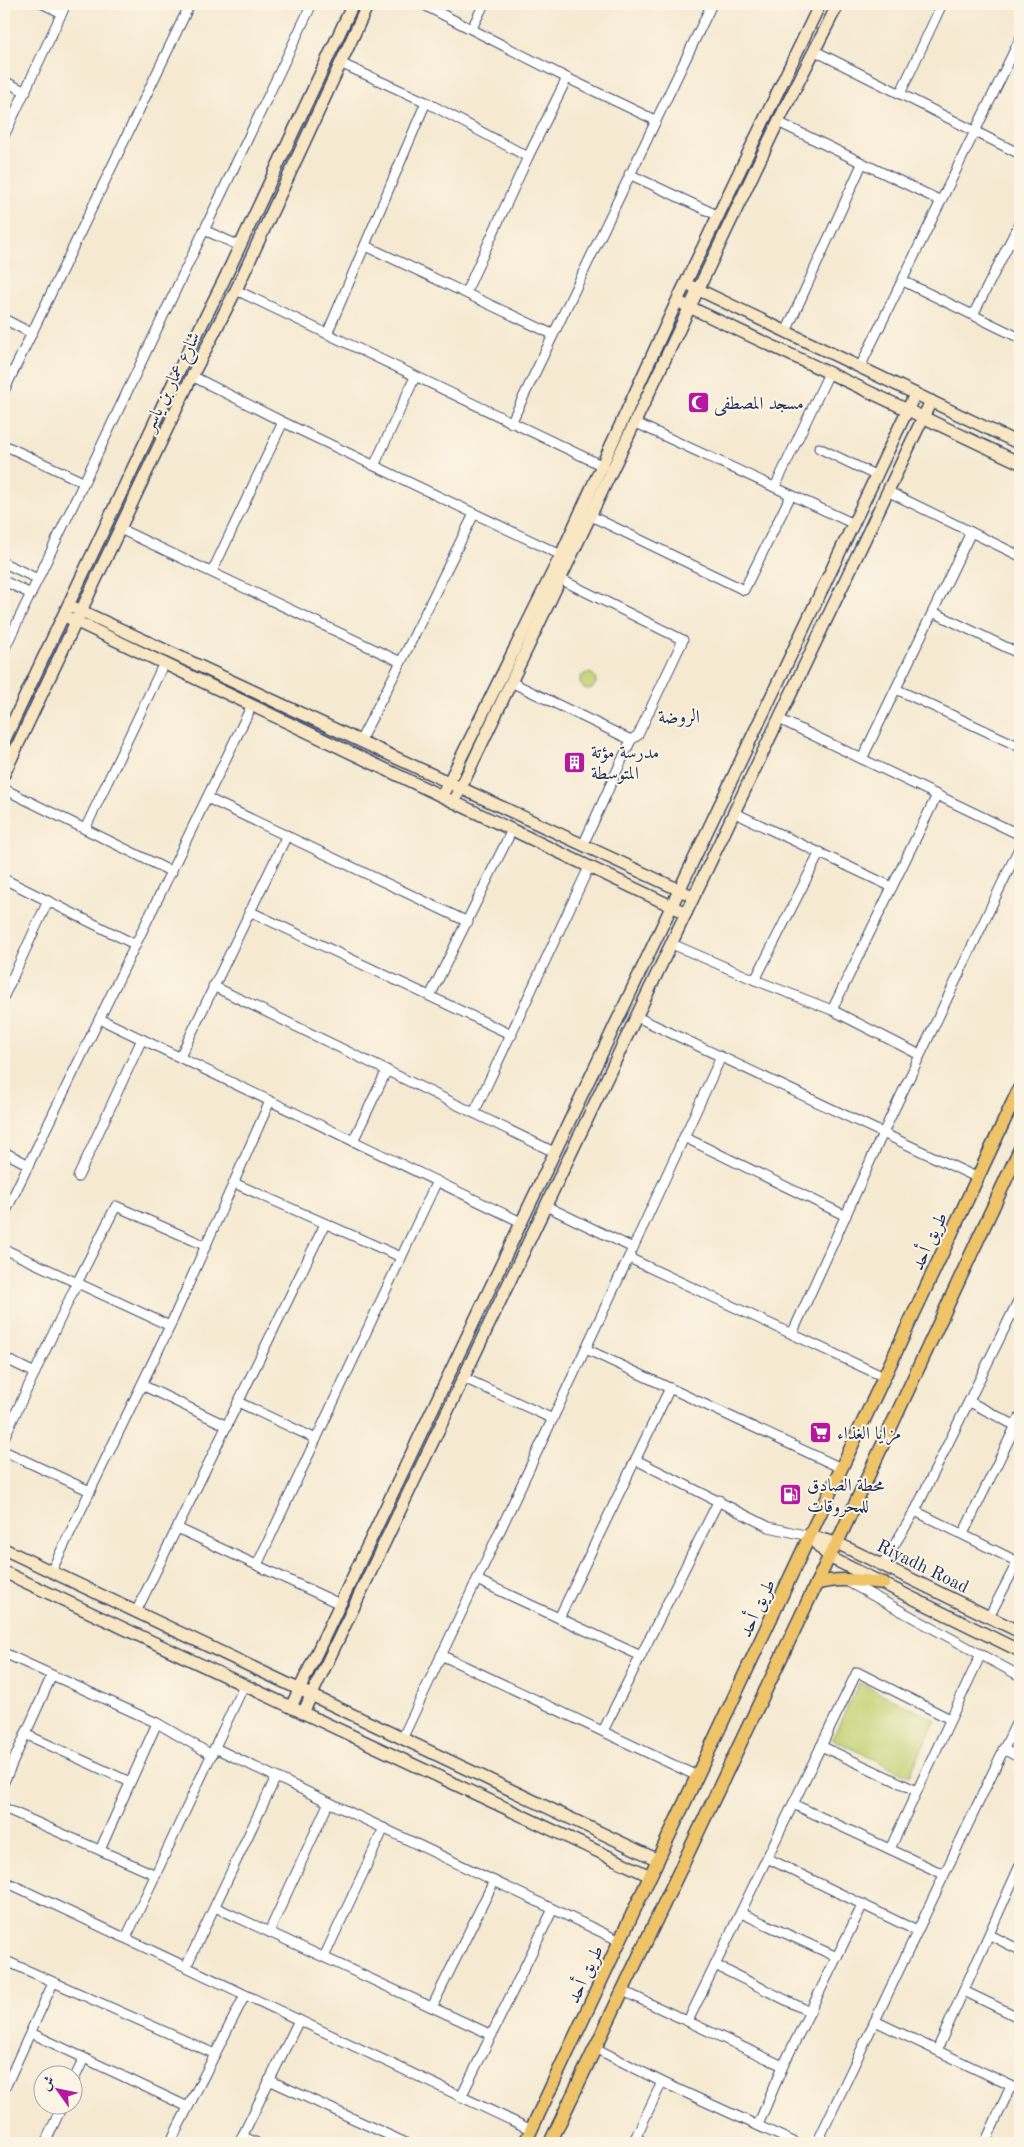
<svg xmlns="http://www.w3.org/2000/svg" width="1024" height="2147" viewBox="0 0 1024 2147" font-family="'Old Standard TT',Amiri,serif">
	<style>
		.green { fill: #c2d173; stroke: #6e8068 }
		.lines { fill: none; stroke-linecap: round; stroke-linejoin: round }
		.street-casing { stroke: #3c4b6f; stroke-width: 11 }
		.secondary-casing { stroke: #3c4b6f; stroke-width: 14 }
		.primary-casing { stroke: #3c4b6f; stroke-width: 15 }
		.street { stroke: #fff; stroke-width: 9 }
		.secondary { stroke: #f9e7c3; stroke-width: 11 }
		.primary { stroke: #efc469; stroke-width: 12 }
		.labels { text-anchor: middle; stroke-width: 4; stroke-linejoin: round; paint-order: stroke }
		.street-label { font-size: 18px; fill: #1b2f5e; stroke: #fcf5e5 }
		.poi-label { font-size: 18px; fill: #1b2f5e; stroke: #fcf5e5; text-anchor: start }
		.neighbourhood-label { font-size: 19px; fill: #1b2f5e; stroke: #fcf5e5 }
	</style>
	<rect width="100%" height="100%" fill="#fcf5e5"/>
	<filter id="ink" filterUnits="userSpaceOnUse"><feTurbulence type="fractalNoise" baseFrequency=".02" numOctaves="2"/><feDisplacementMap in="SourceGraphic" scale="10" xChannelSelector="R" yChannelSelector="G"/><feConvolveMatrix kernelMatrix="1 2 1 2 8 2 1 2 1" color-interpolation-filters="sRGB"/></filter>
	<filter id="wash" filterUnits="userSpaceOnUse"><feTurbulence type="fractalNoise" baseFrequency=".0096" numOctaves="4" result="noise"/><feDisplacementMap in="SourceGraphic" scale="20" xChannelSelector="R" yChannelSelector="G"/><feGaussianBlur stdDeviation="1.12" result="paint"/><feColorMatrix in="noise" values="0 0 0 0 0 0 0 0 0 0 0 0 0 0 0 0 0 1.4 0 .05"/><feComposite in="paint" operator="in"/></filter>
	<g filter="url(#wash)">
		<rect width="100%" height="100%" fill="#f5e9d1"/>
		<!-- green -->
		<g class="green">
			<circle cx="588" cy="681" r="8"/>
			<polygon points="859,1683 936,1720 909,1776 832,1739"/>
		</g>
	</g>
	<g filter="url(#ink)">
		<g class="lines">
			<defs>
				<g id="street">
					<polyline points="43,4 62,13"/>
					<polyline points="422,4 567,78 655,120"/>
					<polyline points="472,28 484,4"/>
					<polyline points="815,51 1020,154"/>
					<polyline points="340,63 426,102 528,157"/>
					<polyline points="4,81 26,92"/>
					<polyline points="900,94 942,4"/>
					<polyline points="778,122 941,201"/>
					<polyline points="4,136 66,4"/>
					<polyline points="629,174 719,216"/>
					<polyline points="204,230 240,246"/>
					<polyline points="1011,241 1020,246"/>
					<polyline points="366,246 552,334"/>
					<polyline points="903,281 1020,338"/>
					<polyline points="236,290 603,466"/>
					<polyline points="466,292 528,157 567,78"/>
					<polyline points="973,315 1020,222"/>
					<polyline points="4,319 31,333"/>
					<polyline points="786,332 862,164"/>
					<polyline points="327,334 426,102"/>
					<polyline points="860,367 1020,39"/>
					<polyline points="192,376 283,422 561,555"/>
					<polyline points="4,391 190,4"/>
					<polyline points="511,423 712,4"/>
					<polyline points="636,423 854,524"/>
					<polyline points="4,445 83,482"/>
					<polyline points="819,448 877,476"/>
					<polyline points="374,466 415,377"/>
					<polyline points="775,487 829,373"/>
					<polyline points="889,492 1020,556"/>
					<polyline points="591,516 744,590 791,495"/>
					<polyline points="120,529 401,662"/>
					<polyline points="4,563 38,579"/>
					<polyline points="212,572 283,422"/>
					<polyline points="560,579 683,640 638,735 631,740"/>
					<polyline points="4,581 31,594"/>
					<polyline points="933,612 1020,654"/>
					<polyline points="4,650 312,4"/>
					<polyline points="511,682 631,740 583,845"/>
					<polyline points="896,689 1020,747"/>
					<polyline points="779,719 1020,835"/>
					<polyline points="360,741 401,662 474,514"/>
					<polyline points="862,759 971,532"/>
					<polyline points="4,789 172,872"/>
					<polyline points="207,798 468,922"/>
					<polyline points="735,813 892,887"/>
					<polyline points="85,829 164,663"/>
					<polyline points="4,879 48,901 4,996"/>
					<polyline points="48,901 136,945"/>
					<polyline points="249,911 512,1035"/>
					<polyline points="672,944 755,980 832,1010 920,1055"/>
					<polyline points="755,980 820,852"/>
					<polyline points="213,986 554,1152"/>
					<polyline points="430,996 512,830"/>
					<polyline points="832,1010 937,795"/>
					<polyline points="637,1017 978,1178"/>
					<polyline points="100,1019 521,1222"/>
					<polyline points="180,1057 287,835"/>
					<polyline points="474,1113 589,867"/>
					<polyline points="684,1137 846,1216"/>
					<polyline points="353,1141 387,1070"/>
					<polyline points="4,1152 29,1165"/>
					<polyline points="78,1177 142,1039"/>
					<polyline points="234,1183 401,1257"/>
					<polyline points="546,1206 633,1248"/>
					<polyline points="4,1215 252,705"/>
					<polyline points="4,1249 170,1326"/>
					<polyline points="629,1258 884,1377"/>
					<polyline points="1020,1297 915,1511 1020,1563"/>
					<polyline points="792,1334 883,1133 1020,846"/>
					<polyline points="586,1349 841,1468"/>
					<polyline points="4,1358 35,1373"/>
					<polyline points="464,1378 553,1419"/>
					<polyline points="142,1385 227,1426"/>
					<polyline points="238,1402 316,1439"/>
					<polyline points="970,1402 1020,1428"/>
					<polyline points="4,1438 77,1283 116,1206 206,1246"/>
					<polyline points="4,1451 90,1491"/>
					<polyline points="636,1460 769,1527 809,1536"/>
					<polyline points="177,1528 340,1604"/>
					<polyline points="963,1534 1020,1417"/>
					<polyline points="257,1565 437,1181"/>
					<polyline points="882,1565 915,1511"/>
					<polyline points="51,1572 170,1326 270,1101"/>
					<polyline points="477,1580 641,1656"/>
					<polyline points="848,1582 1020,1676"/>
					<polyline points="136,1612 325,1224"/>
					<polyline points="989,1617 1020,1557"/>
					<polyline points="559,1618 670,1388"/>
					<polyline points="4,1653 157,1723 100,1850"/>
					<polyline points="441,1655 697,1776"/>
					<polyline points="157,1723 212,1755"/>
					<polyline points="603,1731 719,1500"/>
					<polyline points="25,1734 130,1782"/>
					<polyline points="402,1739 633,1248 721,1057"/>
					<polyline points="821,1746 917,1791"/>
					<polyline points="215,1748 620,1941"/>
					<polyline points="1003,1749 1020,1758"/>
					<polyline points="4,1782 52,1675"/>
					<polyline points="793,1804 943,1874"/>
					<polyline points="4,1808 156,1875"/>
					<polyline points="890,1849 981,1654"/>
					<polyline points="767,1858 917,1931"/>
					<polyline points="4,1881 532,2130"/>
					<polyline points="215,1907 492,2035"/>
					<polyline points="741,1913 837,1957"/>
					<polyline points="269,1932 329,1802"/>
					<polyline points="990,1935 1020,1950"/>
					<polyline points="126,1938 244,1685"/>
					<polyline points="324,1957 384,1828"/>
					<polyline points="4,1960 215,2054"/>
					<polyline points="715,1965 810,2012"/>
					<polyline points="186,1967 276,1777"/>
					<polyline points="623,1991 783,2066"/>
					<polyline points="964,1991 1020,2018"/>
					<polyline points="432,2007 494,1881"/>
					<polyline points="688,2021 857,1672 950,1719"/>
					<polyline points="875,2021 1020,2090"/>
					<polyline points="31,2033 188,2107"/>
					<polyline points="595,2048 662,2082 796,2143"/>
					<polyline points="937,2050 1020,1865"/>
					<polyline points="269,2080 406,2143"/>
					<polyline points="72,2084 84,2058"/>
					<polyline points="4,2090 53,1983"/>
					<polyline points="461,2097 553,1909"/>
					<polyline points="758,2125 783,2066 863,1904"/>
					<polyline points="242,2136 257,2143"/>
					<polyline points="635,2138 646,2143"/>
					<polyline points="45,2143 63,2104"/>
					<polyline points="170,2143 245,1995"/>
					<polyline points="239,2143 299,2020"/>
					<polyline points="633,2143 662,2082"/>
					<polyline points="817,2143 1020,1715"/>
					<polyline points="985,2143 1011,2086"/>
				</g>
				<g id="secondary">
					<polyline points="693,287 1020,444"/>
					<polyline points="683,304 1020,463"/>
					<polyline points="75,608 686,893"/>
					<polyline points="69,618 686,913"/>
					<polyline points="4,741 183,362 224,280 353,4"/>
					<polyline points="4,774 192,376 236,290 368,4"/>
					<polyline points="442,796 561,555 677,301 820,4"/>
					<polyline points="454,802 778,122 838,4"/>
					<polyline points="809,1536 829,1557 1020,1651"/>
					<polyline points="809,1536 837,1543 1020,1632"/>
					<polyline points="4,1549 658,1860"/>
					<polyline points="4,1572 650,1876"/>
					<polyline points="291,1707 915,394"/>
					<polyline points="303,1713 931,401"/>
				</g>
				<g id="primary">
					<path d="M816 1584C838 1577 861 1581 884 1583"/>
					<polyline points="525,2143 1020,1087"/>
					<polyline points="550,2143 829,1557 837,1543 1020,1149"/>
				</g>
			</defs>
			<!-- street casing -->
			<use href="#street" class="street-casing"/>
			<!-- secondary casing -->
			<use href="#secondary" class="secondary-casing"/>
			<!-- primary casing -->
			<use href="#primary" class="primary-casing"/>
			<!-- street -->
			<use href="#street" class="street"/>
			<!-- secondary -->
			<use href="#secondary" class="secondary"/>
			<!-- primary -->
			<use href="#primary" class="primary"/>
		</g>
	</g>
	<!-- icons -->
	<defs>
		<symbol id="mosque-square" viewBox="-11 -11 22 22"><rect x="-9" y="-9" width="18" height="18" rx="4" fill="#b5179e" stroke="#fcf5e5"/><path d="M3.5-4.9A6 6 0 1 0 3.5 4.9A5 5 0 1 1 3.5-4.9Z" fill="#fff"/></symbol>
		<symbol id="building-square" viewBox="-11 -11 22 22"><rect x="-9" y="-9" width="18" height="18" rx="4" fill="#b5179e" stroke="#fcf5e5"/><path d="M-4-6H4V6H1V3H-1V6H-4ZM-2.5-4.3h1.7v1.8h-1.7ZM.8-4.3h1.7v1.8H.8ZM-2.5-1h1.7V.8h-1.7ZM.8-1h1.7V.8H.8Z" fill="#fff"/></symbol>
		<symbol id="supermarket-square" viewBox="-11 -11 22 22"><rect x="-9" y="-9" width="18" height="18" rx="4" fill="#b5179e" stroke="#fcf5e5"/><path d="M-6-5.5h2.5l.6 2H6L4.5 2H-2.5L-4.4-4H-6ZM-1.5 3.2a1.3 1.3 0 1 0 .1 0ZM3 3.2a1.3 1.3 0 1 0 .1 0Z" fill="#fff"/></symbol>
		<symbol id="fuel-square" viewBox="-11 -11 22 22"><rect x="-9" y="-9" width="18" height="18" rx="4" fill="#b5179e" stroke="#fcf5e5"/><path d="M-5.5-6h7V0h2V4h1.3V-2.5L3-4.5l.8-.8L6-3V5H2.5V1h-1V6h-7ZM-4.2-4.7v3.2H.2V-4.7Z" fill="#fff"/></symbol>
	</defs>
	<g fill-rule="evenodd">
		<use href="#mosque-square" x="686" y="390" width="25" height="25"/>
		<use href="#building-square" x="562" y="750" width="25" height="25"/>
		<use href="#supermarket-square" x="808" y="1420" width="25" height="25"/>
		<use href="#fuel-square" x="778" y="1482" width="25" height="25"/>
	</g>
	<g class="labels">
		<!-- street labels -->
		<g class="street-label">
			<text transform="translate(171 381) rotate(-64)" y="6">شارع عمار بن ياسر</text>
			<text transform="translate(929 1241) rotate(-65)" y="6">طريق أحد</text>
			<text transform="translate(923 1566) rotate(26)" y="6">Riyadh Road</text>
			<text transform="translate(757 1608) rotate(-65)" y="6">طريق أحد</text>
			<text transform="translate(585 1974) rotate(-65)" y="6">طريق أحد</text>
		</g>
		<!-- poi labels -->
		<g class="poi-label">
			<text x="714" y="409">مسجد المصطفى</text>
			<text x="591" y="758">مدرسة مؤتة<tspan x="591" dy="21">المتوسطة</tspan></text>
			<text x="837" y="1439">مزايا الغذاء</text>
			<text x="807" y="1491">محطة الصادق<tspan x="807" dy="21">للمحروقات</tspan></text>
		</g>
		<!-- neighbourhood labels -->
		<g class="neighbourhood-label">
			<text x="679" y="723">الروضة</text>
		</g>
	</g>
	<!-- margin -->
	<rect width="1024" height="2147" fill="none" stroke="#fcf5e5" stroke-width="20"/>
	<!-- north arrow -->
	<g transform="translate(58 2090) rotate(303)"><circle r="24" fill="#fcf5e5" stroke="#a2a6af"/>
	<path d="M0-4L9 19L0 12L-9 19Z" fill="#b5179e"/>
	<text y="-8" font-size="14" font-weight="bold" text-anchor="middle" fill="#1b2f5e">ش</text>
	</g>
</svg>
